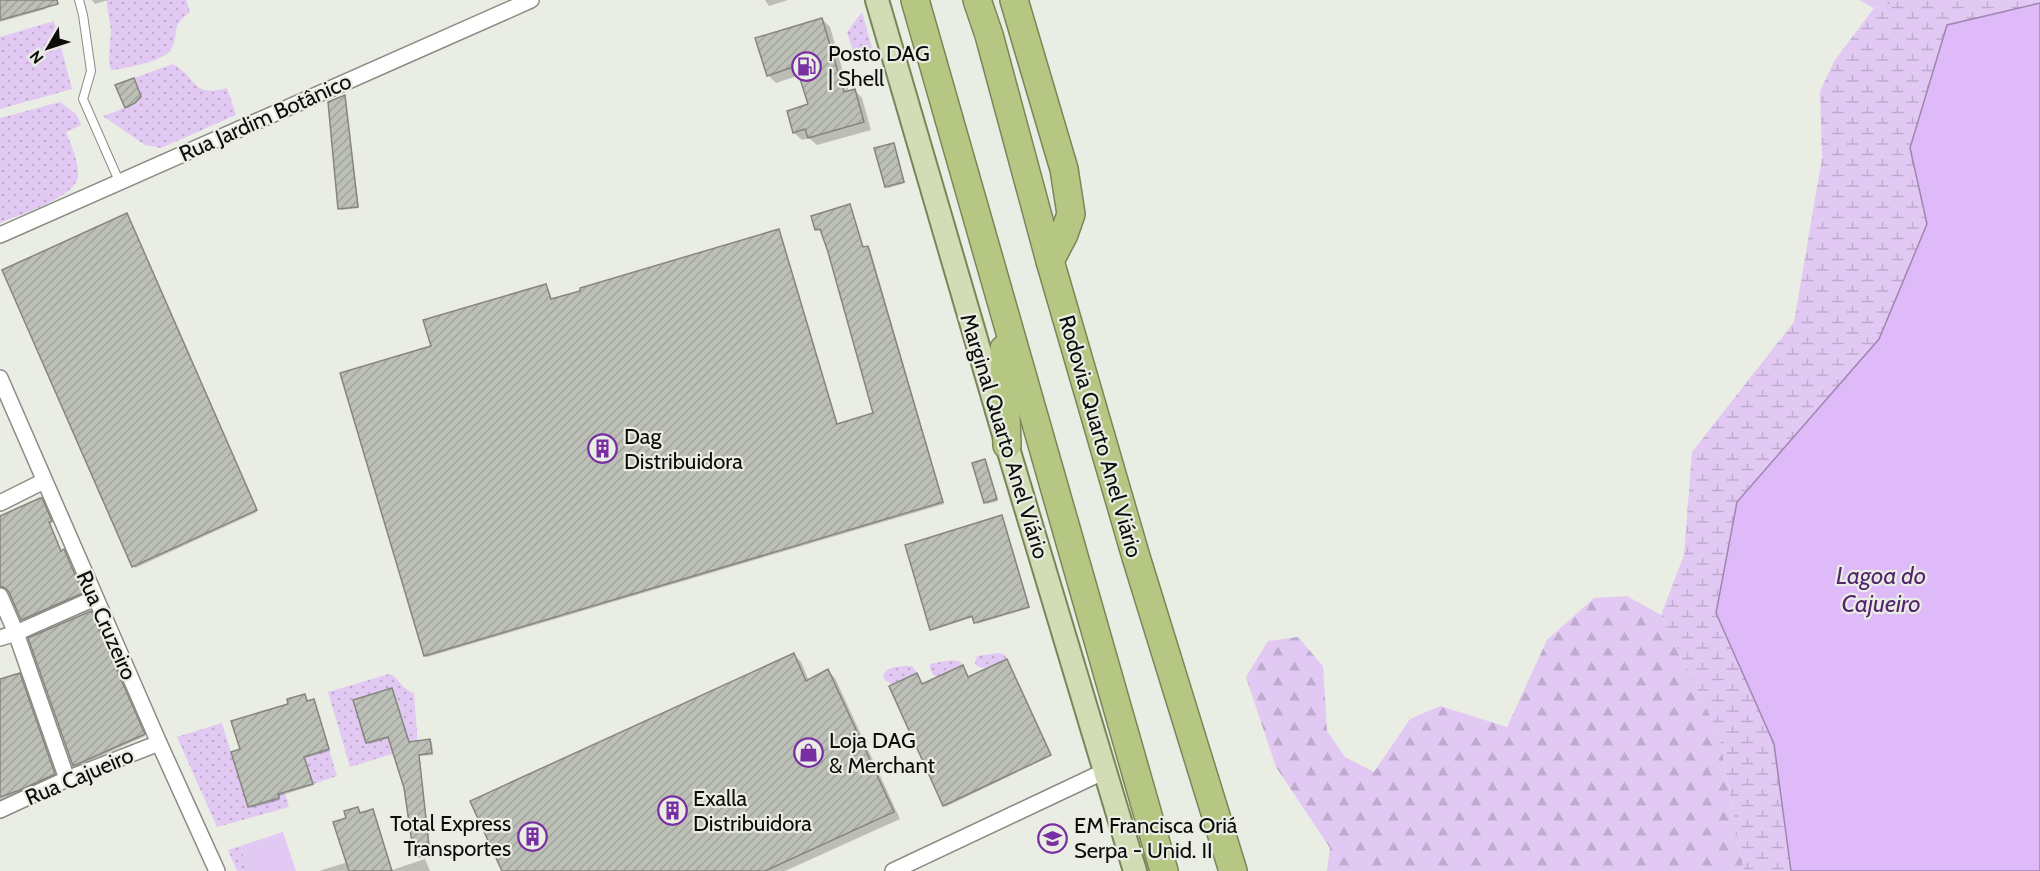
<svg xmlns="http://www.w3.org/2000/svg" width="2040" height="871" viewBox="0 0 2040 871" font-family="Cabin,sans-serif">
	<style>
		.grass { fill: url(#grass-dots) }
		.forest { fill: url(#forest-firs) }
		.wetland { fill: url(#wetland-marsh) }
		.pitch { fill: #e1c9f3 }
		.water { fill: #debaf8; stroke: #9f86b1; stroke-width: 1.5 }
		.shadow { fill: #0003 }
		.building { fill: url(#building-hatch); stroke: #85877f; stroke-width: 1.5 }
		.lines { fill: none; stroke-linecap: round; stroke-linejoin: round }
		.lane-casing { stroke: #8b8d85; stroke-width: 10 }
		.street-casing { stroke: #8b8d85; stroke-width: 18 }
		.primary-casing { stroke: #7a8659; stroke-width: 26 }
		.highway-casing { stroke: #7a8659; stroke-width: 30 }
		.lane { stroke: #fff; stroke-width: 8 }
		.street { stroke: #fff; stroke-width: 15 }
		.primary { stroke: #d3ddb5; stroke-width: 22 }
		.highway { stroke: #b5c783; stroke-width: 27 }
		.labels { text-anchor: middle; stroke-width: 4.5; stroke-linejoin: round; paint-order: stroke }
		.poi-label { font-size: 22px; fill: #0c0d0a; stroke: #eaede4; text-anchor: start }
		.street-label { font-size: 22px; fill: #0c0d0a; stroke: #eaede4 }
		.water-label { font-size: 24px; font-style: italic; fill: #53266e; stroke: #eaede4 }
	</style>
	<defs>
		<pattern id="grass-dots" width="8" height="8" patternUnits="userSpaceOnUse" patternTransform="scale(1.5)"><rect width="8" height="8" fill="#e1c9f3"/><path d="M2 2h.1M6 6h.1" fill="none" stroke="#c0abcf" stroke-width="1.8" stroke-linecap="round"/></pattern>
		<pattern id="forest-firs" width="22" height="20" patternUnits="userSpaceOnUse" patternTransform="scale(1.5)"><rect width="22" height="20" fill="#e1c9f3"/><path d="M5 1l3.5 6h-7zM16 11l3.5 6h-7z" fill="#c0abcf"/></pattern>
		<pattern id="wetland-marsh" width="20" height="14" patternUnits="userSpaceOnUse" patternTransform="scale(1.5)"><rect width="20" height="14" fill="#e1c9f3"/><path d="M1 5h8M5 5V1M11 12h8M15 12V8" fill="none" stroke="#c0abcf"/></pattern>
		<pattern id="building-hatch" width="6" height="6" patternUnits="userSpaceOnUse" patternTransform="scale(1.5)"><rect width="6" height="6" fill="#bdc0b7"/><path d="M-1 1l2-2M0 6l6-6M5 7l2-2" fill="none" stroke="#a1a49c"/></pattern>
	</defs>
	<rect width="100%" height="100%" fill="#eaede4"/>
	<!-- grass -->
	<g class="grass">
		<path d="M106 0H186L190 12C168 30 181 28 172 48 166 61 124 69 111 70L109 60 111 30Z"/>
		<polygon points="862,12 876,62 853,52 847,32"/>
		<polygon points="54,21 72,89 0,109 0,37"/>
		<path d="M173 64C198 78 191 98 227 88L236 115 161 148 145 145 103 116C117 111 130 107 141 96L134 78Z"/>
		<path d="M60 102 76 114 81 125 66 132C71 145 79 162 78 176 76 198 18 215 0 223V118Z"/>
		<path d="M998 653 1004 654 1007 659C997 664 985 673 975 664L977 656Z"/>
		<polygon points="952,660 959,661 963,665 938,677 933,675 930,668 930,664"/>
		<path d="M902 666H912L917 673 893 685 885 680 883 676C886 667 893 668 902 666Z"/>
		<path d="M389 674C399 677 401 689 414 693L418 746 350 767 328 692Z"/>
		<polygon points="222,723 248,807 279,798 264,747 277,765 289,807 217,827 177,737"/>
		<polygon points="329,749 337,776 313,784 304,757"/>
		<polygon points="240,846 249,871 237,871 228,850"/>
	</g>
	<!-- forest -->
	<g class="forest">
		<polygon points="1859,0 1905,0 1874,8"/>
		<polygon points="1627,596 1661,615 1719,734 1744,871 1327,871 1330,848 1276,767 1246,677 1268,641 1298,637 1323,666 1327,731 1345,757 1374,772 1410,719 1440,706 1507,727 1547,640 1594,598"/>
	</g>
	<!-- wetland -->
	<polygon class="wetland" points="1905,0 2040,0 2040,3 1947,25 1910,148 1927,224 1879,339 1737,502 1716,613 1774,744 1791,871 1744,871 1719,734 1661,615 1684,555 1692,452 1794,322 1822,158 1820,91 1835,60 1874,8"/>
	<!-- pitch -->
	<polygon class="pitch" points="283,832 296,871 249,871 240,846"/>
	<!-- water -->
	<polygon class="water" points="2040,3 2040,871 1791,871 1774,744 1716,613 1737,502 1879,339 1927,224 1910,148 1947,25"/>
	<!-- shadow -->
	<g class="shadow">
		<polygon points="0,0 44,0 46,9 0,22"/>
		<polygon points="92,0 108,0 95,4"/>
		<polygon points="765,0 788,0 769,6"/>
		<polygon points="822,19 830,27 849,92 854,90 862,98 871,130 817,145 809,138 802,140 794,133 788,112 810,105 800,75 776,83 768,75"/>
		<polygon points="135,81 142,98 128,108 126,107"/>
		<polygon points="345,97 359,208 341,210 340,208"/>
		<polygon points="895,146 905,183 888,188 887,186"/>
		<polygon points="849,205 863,248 868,247 870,249 944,504 427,657 425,655 433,347 546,285 552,301 778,230 838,426 875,414 822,230 818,231 816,230"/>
		<polygon points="128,217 257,512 135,568 134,566"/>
		<polygon points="985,460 998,501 987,504 986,502"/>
		<polygon points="43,502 52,523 50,524 61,552 65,553 84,595 24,621 10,592 5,588 0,588 0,518"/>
		<polygon points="1003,519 1030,608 977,624 974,617 933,630 931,629"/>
		<polygon points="92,614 145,736 76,767 74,765"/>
		<polygon points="794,655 801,662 809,681 828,671 835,678 900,819 785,871 504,871"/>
		<polygon points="1008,663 1051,756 945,807 917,675 923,686 969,679"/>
		<polygon points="21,676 56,776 0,801 0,680"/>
		<polygon points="392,690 410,743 430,741 432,742 433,755 419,756 431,856 417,858 416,856 405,788 390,738 369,744 368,743 355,701"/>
		<polygon points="306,697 307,702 314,700 315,702 330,751 305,758 314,785 279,796 280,800 251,808 242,750 290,705"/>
		<polygon points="374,813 392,870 425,859 430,871 319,871 348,862 360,815"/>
	</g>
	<!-- building -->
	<g class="building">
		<polygon points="0,0 57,0 58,4 0,20"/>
		<polygon points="822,18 844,92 855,89 864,122 808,138 805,129 793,133 787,111 808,104 796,66 767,76 755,38"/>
		<polygon points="134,78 141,96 135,103 125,108 115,85"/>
		<polygon points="345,95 358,207 338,209 328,102"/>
		<polygon points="894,143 904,182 885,187 874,148"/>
		<polygon points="850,204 863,247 868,246 943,502 424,656 340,373 431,346 423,320 546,284 551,299 580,291 580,288 779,229 837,424 873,413 828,252 820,229 815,230 811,216"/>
		<polygon points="127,213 257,510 132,567 2,270"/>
		<polygon points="985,459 997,499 984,503 972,463"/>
		<polygon points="40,498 42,498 52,521 49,522 61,551 64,549 83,593 21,620 9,592 5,588 0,586 0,516"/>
		<polygon points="1002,515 1029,607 974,623 972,616 930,630 905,545"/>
		<polygon points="91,611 145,734 73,766 28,638"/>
		<polygon points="794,653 806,681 828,669 894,812 765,871 502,871 470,801"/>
		<polygon points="1007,659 1051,755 943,806 889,686 917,673 922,684 963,665 968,677"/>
		<polygon points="20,673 55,774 20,790 0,797 0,679"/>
		<polygon points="392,688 409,742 430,739 432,753 419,755 430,855 414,857 404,788 388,737 366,743 353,700"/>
		<polygon points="305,694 307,701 314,699 329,749 304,757 313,784 278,794 279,798 248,807 231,752 240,749 231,721 288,704 287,699"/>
		<polygon points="358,807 360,813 373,809 392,871 349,871 333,822 346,818 344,811"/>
	</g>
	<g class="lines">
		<defs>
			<polyline id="lane" points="79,0 83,15 91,71 83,99 119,181"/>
			<g id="street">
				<polyline points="0,235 531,0"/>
				<polyline points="0,378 159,743 217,871"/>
				<polyline points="0,503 44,481"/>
				<polyline points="0,596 16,633 67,779"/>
				<polyline points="0,638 16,633 95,598"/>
				<polyline points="0,810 67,779 159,743"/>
				<polyline points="893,871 1105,771"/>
			</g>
			<polyline id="primary" points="877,0 1007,445 1135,871"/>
			<g id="highway">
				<polyline points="915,0 1164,871"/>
				<polyline points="977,0 989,35 1050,261 1136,557 1233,871"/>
				<polyline points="1014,0 1064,169 1071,214 1064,234 1050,261"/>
				<polyline points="1004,349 1007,445"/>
			</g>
		</defs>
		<!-- lane casing -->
		<use href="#lane" class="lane-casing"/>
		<!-- street casing -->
		<use href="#street" class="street-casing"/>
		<!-- primary casing -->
		<use href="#primary" class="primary-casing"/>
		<!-- highway casing -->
		<use href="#highway" class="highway-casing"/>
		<!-- lane -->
		<use href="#lane" class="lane"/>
		<!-- street -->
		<use href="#street" class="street"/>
		<!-- primary -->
		<use href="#primary" class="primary"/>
		<!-- highway -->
		<use href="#highway" class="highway"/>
	</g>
	<!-- icons -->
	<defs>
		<symbol id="fuel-ring" viewBox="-11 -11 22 22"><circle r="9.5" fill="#eaede4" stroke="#782fa1" stroke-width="1.5"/><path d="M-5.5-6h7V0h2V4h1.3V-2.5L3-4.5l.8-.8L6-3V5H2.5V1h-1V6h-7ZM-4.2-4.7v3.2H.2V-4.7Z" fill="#782fa1"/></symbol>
		<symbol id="building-ring" viewBox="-11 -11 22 22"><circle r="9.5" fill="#eaede4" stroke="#782fa1" stroke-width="1.5"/><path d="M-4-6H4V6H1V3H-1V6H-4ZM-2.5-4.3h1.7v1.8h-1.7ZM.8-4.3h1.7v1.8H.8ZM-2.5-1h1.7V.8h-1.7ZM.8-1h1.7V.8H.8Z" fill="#782fa1"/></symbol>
		<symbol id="shop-ring" viewBox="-11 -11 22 22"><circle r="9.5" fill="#eaede4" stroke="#782fa1" stroke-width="1.5"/><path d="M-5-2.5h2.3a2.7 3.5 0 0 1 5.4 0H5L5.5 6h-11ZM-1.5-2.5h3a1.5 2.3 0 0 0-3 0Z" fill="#782fa1"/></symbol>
		<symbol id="school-ring" viewBox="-11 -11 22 22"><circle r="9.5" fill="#eaede4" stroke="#782fa1" stroke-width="1.5"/><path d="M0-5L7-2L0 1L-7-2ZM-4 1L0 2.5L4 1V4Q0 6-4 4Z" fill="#782fa1"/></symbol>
	</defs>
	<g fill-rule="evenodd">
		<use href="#fuel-ring" x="790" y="50" width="33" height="33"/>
		<use href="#building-ring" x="586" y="432" width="33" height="33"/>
		<use href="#shop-ring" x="792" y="736" width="33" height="33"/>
		<use href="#building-ring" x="656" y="794" width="33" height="33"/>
		<use href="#building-ring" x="516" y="820" width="33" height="33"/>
		<use href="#school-ring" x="1036" y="822" width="33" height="33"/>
	</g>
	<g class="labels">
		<!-- poi labels -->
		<g class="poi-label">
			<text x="828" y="61">Posto DAG<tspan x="828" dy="25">| Shell</tspan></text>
			<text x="624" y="444">Dag<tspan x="624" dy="25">Distribuidora</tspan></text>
			<text x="829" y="748">Loja DAG<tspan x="829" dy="25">&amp; Merchant</tspan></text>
			<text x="693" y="806">Exalla<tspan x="693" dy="25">Distribuidora</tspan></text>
			<text x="511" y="831" text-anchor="end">Total Express<tspan x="511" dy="25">Transportes</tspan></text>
			<text x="1074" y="833">EM Francisca Oriá<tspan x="1074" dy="25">Serpa - Unid. II</tspan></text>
		</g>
		<!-- street labels -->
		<g class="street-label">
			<text transform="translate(265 117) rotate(-24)" y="8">Rua Jardim Botânico</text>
			<text transform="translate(1005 436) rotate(73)" y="8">Marginal Quarto Anel Viário</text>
			<text transform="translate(1101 436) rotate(74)" y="8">Rodovia Quarto Anel Viário</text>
			<text transform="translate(107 625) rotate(66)" y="8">Rua Cruzeiro</text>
			<text transform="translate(79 776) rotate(-23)" y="8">Rua Cajueiro</text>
		</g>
		<!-- water labels -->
		<g class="water-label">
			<text x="1881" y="584">Lagoa do<tspan x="1881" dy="28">Cajueiro</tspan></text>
		</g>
	</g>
	<!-- north arrow -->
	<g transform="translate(48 48) rotate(231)" stroke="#eaede4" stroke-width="4.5" paint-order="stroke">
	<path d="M0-4.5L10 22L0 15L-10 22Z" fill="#0c0d0a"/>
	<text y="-9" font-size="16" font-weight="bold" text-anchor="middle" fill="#0c0d0a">N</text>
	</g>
</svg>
